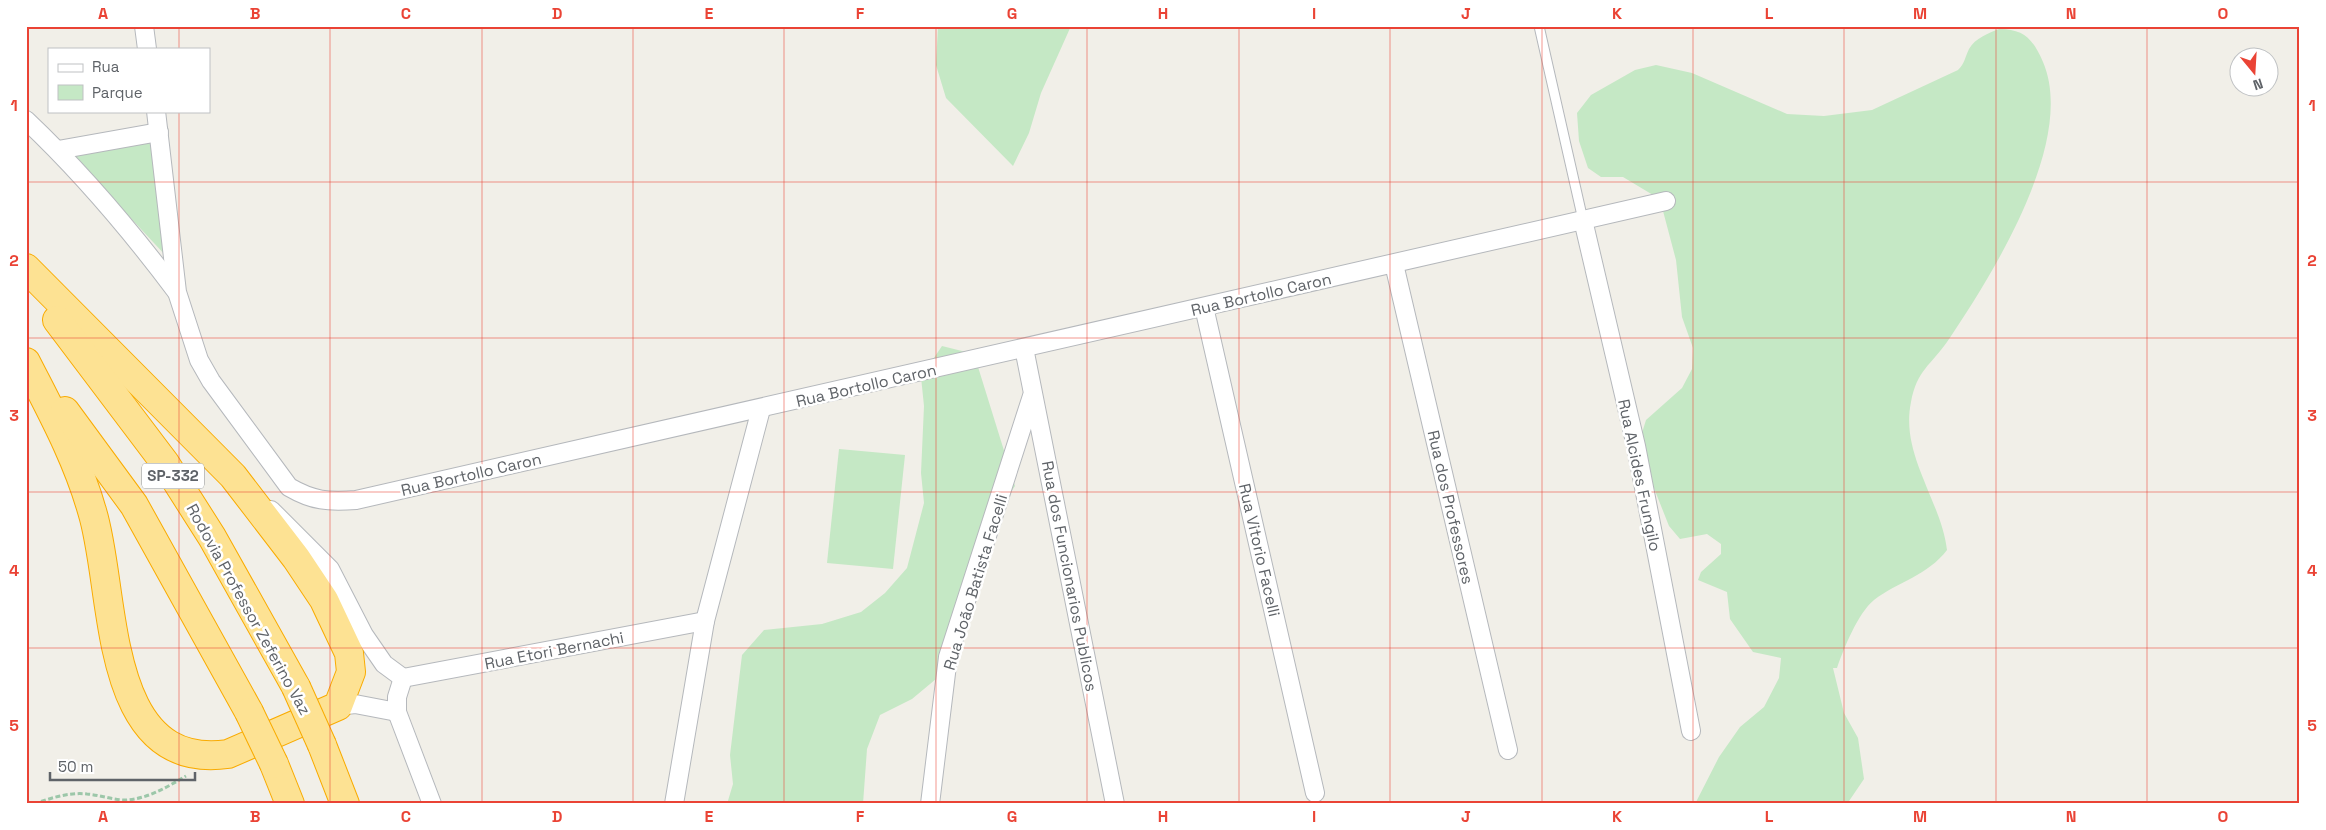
<svg xmlns="http://www.w3.org/2000/svg" width="2326" height="830" viewBox="0 0 2326 830" font-family="'Space Grotesk',sans-serif">
	<style>
		.green { fill: #c5e8c5 }
		.lines { fill: none; stroke-linecap: round; stroke-linejoin: round }
		.lane-casing { stroke: #b5b8bc; stroke-width: 11 }
		.street-casing { stroke: #b5b8bc; stroke-width: 20 }
		.highway-casing { stroke: #f9ab00; stroke-width: 30 }
		.path { stroke: #9cc7a9; stroke-width: 3; stroke-dasharray: 5 2.5; stroke-linecap: butt }
		.lane { stroke: #fff; stroke-width: 9 }
		.street { stroke: #fff; stroke-width: 18 }
		.highway { stroke: #fde293; stroke-width: 28 }
		.highway-bridge-casing { stroke: #f9ab00; stroke-width: 30; stroke-linecap: butt }
		.highway-bridge { stroke: #fde293; stroke-width: 28 }
		.grid { fill: none; stroke: #ea4335; stroke-width: 1; stroke-opacity: 0.55 }
		.labels { text-anchor: middle; stroke-width: 5; stroke-linejoin: round; paint-order: stroke }
		.shield { fill: #fff; stroke: #8f9295; stroke-width: 1 }
		.shield-label { font-size: 15px; font-weight: bold; fill: #5f6368 }
		.street-label { font-size: 16px; fill: #5f6368; stroke: #fff }
		.neatline { fill: none; stroke: #ea4335; stroke-width: 2 }
		.grid-label { font-size: 16px; text-anchor: middle; font-weight: bold; fill: #ea4335 }
	</style>
	<rect width="100%" height="100%" fill="#f1efe8"/>
	<!-- green -->
	<g class="green">
		<polygon points="938,26 1071,26 1041,93 1029,133 1013,166 946,98 936,65"/>
		<path d="M1999 29C2024 29 2033 39 2043 62 2077 141 1991 277 1947 342 1931 365 1917 370 1911 402 1900 455 1941 500 1947 550 1927 576 1899 581 1874 600 1858 613 1844 648 1837 668H1833L1844 713 1858 738 1864 779 1847 804H1695L1719 757 1740 727 1764 707 1779 678 1781 658 1753 652 1730 619 1727 592 1698 580 1701 572 1721 554V544L1707 534 1680 539 1669 526 1646 468 1641 436 1646 420 1682 388 1692 369 1693 348 1682 317 1676 260 1663 211 1653 195 1623 177H1601L1588 168 1579 141 1577 113 1591 95 1635 70 1656 65 1692 73 1787 114 1824 116 1872 110 1958 70C1965 63 1965 57 1969 49 1975 38 1989 33 1999 29Z"/>
		<polygon points="153,140 167,257 71,154"/>
		<polygon points="942,346 974,354 1015,486 994,517 967,585 952,614 936,679 912,699 880,715 867,749 863,804 727,804 733,784 730,755 742,655 764,630 822,624 861,612 885,593 907,568 924,503 921,473 924,406 921,377"/>
		<polygon points="839,449 905,455 893,569 827,563"/>
	</g>
	<g class="lines">
		<defs>
			<polyline id="lane" points="1539,26 1583,220"/>
			<g id="street">
				<polyline points="144,26 147,49"/>
				<path d="M156 111 177 292 199 360 211 381 289 487C313 501 328 502 356 500L1666 201"/>
				<path d="M26 120C81 172 131 231 176 291"/>
				<polyline points="58,150 159,132"/>
				<polyline points="1583,220 1636,446 1691,731"/>
				<polyline points="1394,264 1508,750"/>
				<polyline points="1204,307 1315,793"/>
				<polyline points="1024,348 1115,804"/>
				<polyline points="271,510 330,569 364,635 384,664 403,678"/>
				<polyline points="403,678 705,621"/>
				<polyline points="403,678 397,697 397,712 432,804"/>
				<polyline points="338,706 355,704 397,712"/>
				<polyline points="674,804 705,621 761,409"/>
				<polyline points="930,804 948,657 1032,396"/>
			</g>
			<g id="highway">
				<path d="M26 268 233 476 296 558 324 600 349 653 351 672 338 706 228 754C100 772 117 590 92 511 77 458 51 411 26 362"/>
				<polyline points="57,320 165,463 212,537 296,687"/>
				<polyline points="65,411 134,505 249,712"/>
				<polyline points="322,745 345,804"/>
				<polyline points="274,764 290,804"/>
			</g>
		</defs>
		<!-- lane casing -->
		<use href="#lane" class="lane-casing"/>
		<!-- street casing -->
		<use href="#street" class="street-casing"/>
		<!-- highway casing -->
		<use href="#highway" class="highway-casing"/>
		<!-- path -->
		<path class="path" d="M34 804C51 798 69 792 87 794 100 795 113 800 125 800 148 799 167 787 186 776"/>
		<!-- lane -->
		<use href="#lane" class="lane"/>
		<!-- street -->
		<use href="#street" class="street"/>
		<!-- highway -->
		<use href="#highway" class="highway"/>
		<defs>
			<g id="highway-bridge">
				<polyline points="296,687 322,745"/>
				<polyline points="249,712 274,764"/>
			</g>
		</defs>
		<!-- highway-bridge casing -->
		<use href="#highway-bridge" class="highway-bridge-casing"/>
		<!-- highway-bridge -->
		<use href="#highway-bridge" class="highway-bridge"/>
	</g>
	<!-- grid -->
	<path class="grid" d="M179 26V49M330 26V804M482 26V804M633 26V804M784 26V804M936 26V804M1087 26V804M1239 26V804M1390 26V804M1542 26V804M1693 26V804M1844 26V804M1996 26V804M2147 26V804M179 111V804M26 182H2300M26 338H2300M26 492H2300M26 648H2300"/>
	<g class="labels">
		<!-- shield labels -->
		<rect class="shield" x="142" y="463.5" width="62" height="25" rx="4"/>
		<g class="shield-label">
			<text x="173" y="481">SP-332</text>
		</g>
		<!-- street labels -->
		<g class="street-label">
			<text transform="translate(1261 294) rotate(-13)" y="6">Rua Bortollo Caron</text>
			<text transform="translate(866 385) rotate(-13)" y="6">Rua Bortollo Caron</text>
			<text transform="translate(471 474) rotate(-13)" y="6">Rua Bortollo Caron</text>
			<text transform="translate(1640 475) rotate(78)" y="6">Rua Alcides Frungilo</text>
			<text transform="translate(1451 507) rotate(77)" y="6">Rua dos Professores</text>
			<text transform="translate(1260 550) rotate(77)" y="6">Rua Vitorio Facelli</text>
			<text transform="translate(1070 576) rotate(79)" y="6">Rua dos Funcionarios Publicos</text>
			<text transform="translate(975 582) rotate(-73)" y="6">Rua João Batista Facelli</text>
			<text transform="translate(249 609) rotate(61)" y="6">Rodovia Professor Zeferino Vaz</text>
			<text transform="translate(554 650) rotate(-11)" y="6">Rua Etori Bernachi</text>
		</g>
	</g>
	<!-- border -->
	<rect width="2326" height="830" fill="none" stroke="#ffffff" stroke-width="55"/>
	<!-- legend -->
	<rect x="48" y="48" width="162" height="65" fill="#ffffff" stroke="#bfc1c3"/>
	<rect x="58" y="64" width="25" height="8" fill="#ffffff" stroke="#bfc1c3"/>
	<text x="92" y="72" font-size="15" fill="#5f6368">Rua</text>
	<rect x="58" y="85" width="25" height="15" fill="#c5e8c5" stroke="#bfc1c3"/>
	<text x="92" y="98" font-size="15" fill="#5f6368">Parque</text>
	<!-- north arrow -->
	<g transform="translate(2254 72) rotate(162)"><circle r="24" fill="#ffffff" stroke="#bfc1c3"/>
	<path d="M0-4L9 19L0 12L-9 19Z" fill="#ea4335"/>
	<text y="-8" font-size="14" font-weight="bold" text-anchor="middle" fill="#5f6368">N</text>
	</g>
	<!-- scale -->
	<path d="M50 772v8h145v-8" fill="none" stroke="#5f6368" stroke-width="2.5"/>
	<text x="58" y="772" font-size="15" fill="#5f6368" stroke="#ffffff" stroke-width="4" paint-order="stroke">50 m</text>
	<rect x="28" y="28" width="2270" height="774" class="neatline"/>
	<g class="grid-label">
		<text x="103" y="19">A</text>
		<text x="255" y="19">B</text>
		<text x="406" y="19">C</text>
		<text x="557" y="19">D</text>
		<text x="709" y="19">E</text>
		<text x="860" y="19">F</text>
		<text x="1012" y="19">G</text>
		<text x="1163" y="19">H</text>
		<text x="1314" y="19">I</text>
		<text x="1466" y="19">J</text>
		<text x="1617" y="19">K</text>
		<text x="1769" y="19">L</text>
		<text x="1920" y="19">M</text>
		<text x="2071" y="19">N</text>
		<text x="2223" y="19">O</text>
		<text x="14" y="111">1</text>
		<text x="2312" y="111">1</text>
		<text x="14" y="266">2</text>
		<text x="2312" y="266">2</text>
		<text x="14" y="421">3</text>
		<text x="2312" y="421">3</text>
		<text x="14" y="576">4</text>
		<text x="2312" y="576">4</text>
		<text x="14" y="731">5</text>
		<text x="2312" y="731">5</text>
		<text x="103" y="822">A</text>
		<text x="255" y="822">B</text>
		<text x="406" y="822">C</text>
		<text x="557" y="822">D</text>
		<text x="709" y="822">E</text>
		<text x="860" y="822">F</text>
		<text x="1012" y="822">G</text>
		<text x="1163" y="822">H</text>
		<text x="1314" y="822">I</text>
		<text x="1466" y="822">J</text>
		<text x="1617" y="822">K</text>
		<text x="1769" y="822">L</text>
		<text x="1920" y="822">M</text>
		<text x="2071" y="822">N</text>
		<text x="2223" y="822">O</text>
	</g>
</svg>
